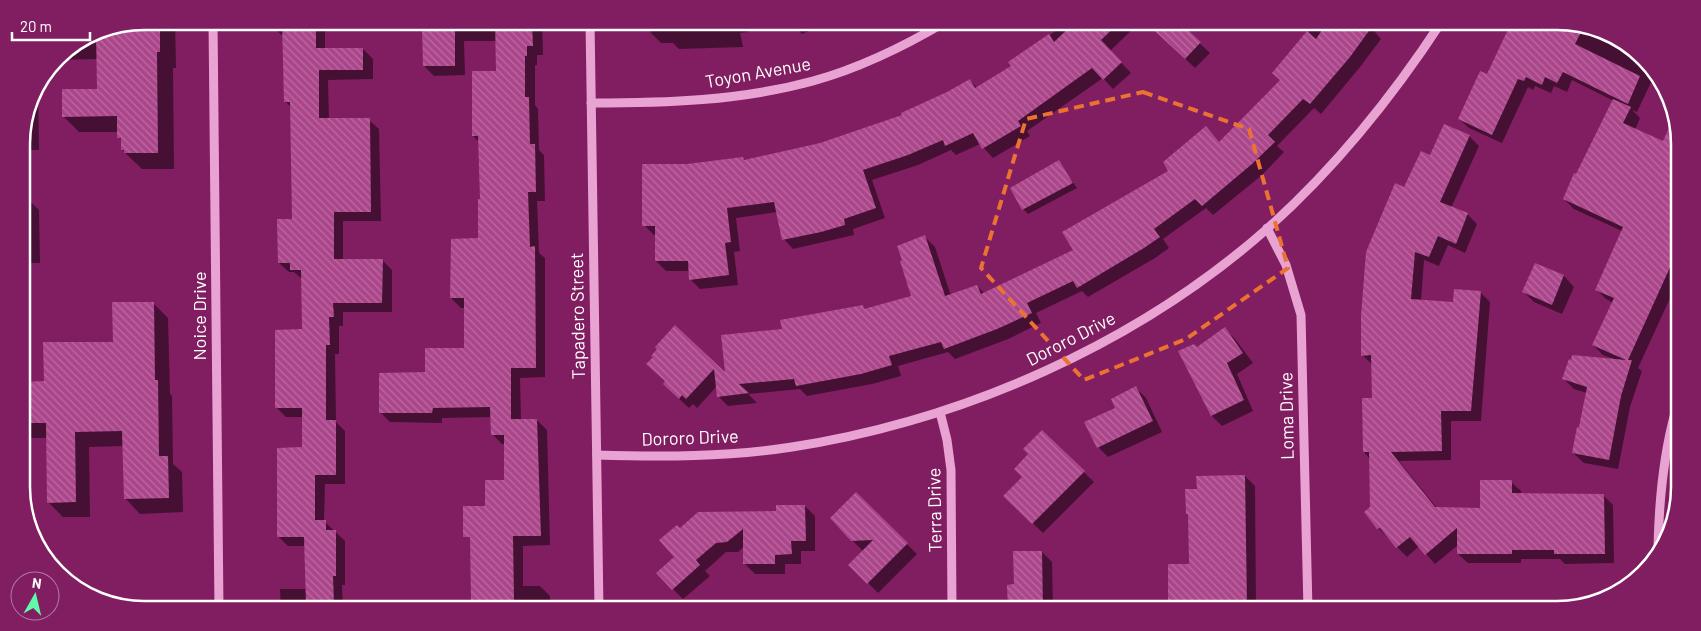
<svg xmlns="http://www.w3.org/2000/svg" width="1701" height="631" viewBox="0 0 1701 631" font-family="Barlow,sans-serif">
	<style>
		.shadow { fill: #0007 }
		.building { fill: url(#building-back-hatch) }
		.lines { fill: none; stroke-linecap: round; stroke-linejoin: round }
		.minor { stroke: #e9a3d3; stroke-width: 9 }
		.marked { fill: none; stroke: #eb7230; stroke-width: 4; stroke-dasharray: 10 6; stroke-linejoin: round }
		.labels { text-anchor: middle; stroke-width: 4; stroke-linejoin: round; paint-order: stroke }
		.street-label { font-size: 18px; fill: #fff; stroke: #811e61 }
		.rim { fill: none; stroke: #fff; stroke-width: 2.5 }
	</style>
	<defs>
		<pattern id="building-back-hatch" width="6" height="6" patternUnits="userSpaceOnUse" patternTransform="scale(1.25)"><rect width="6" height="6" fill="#ab468b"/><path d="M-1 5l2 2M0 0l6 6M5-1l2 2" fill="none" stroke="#bc6ba2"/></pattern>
	</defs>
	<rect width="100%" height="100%" fill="#811e61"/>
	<!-- shadow -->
	<g class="shadow">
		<polygon points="144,21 175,21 176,68 173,68 174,169 142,169 122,150 122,140 119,137 119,132 79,132 63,116 99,90 98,59 57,60 63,52 97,31"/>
		<polygon points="276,21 325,21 325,49 363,49 373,59 373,79 328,80 329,119 369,120 379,129 381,221 343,221 343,260 383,261 392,270 392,312 343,312 343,326 339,326 339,354 335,354 336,422 345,431 345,484 325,484 324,521 345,541 345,585 342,585 343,610 281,610 280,589 307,589 306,546 288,546 278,536 304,449 303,417 286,417 276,407 303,331 302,279 294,272 289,272 279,263 294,220 291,107 285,101 284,37 276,30"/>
		<polygon points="423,21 542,21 543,55 537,55 537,65 535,65 535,105 538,109 539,150 544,155 545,201 537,201 539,253 545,258 545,377 520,378 521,420 537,420 547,430 550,545 523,546 523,586 540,586 550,596 550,610 483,610 482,507 487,507 505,481 505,444 502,444 492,434 492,417 442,418 442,423 390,422 380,412 427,373 465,350 465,308 461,308 451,298 480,239 481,200 479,142 473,136 497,72 497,41 464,41 465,75 434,76 424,66"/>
		<polygon points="647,21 757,21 746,23 748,32 740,33 743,47 679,49 673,43 661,43 651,33 651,22"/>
		<polygon points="791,21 830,21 830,22 802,34"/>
		<polygon points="1066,21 1141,21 1110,51 1131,73 1113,89 1103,78 1027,131 1030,136 993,158 980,144 956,155 951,150 918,165 872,180 885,218 853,229 854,235 793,249 784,239 777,212 736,218 740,251 734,252 738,285 700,289 690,279 690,271 666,271 656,261 657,235 654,235 644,225 687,165 743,158 746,161 821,144 904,116 970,80 977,88 1013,67 1010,63 1057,30"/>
		<polygon points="1145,21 1176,21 1210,53 1195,68"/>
		<polygon points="1317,21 1381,21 1374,31 1381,39 1360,67 1321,114 1314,108 1277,146 1284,152 1262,175 1213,215 1206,208 1163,239 1169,248 1155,258 1088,297 1082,291 1036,313 1041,323 1008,339 955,359 948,352 898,366 901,376 872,384 807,396 800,389 748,394 757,403 728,406 718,396 717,386 697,408 693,404 689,408 674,394 666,381 675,327 727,375 783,330 862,307 865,310 913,297 925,237 935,247 951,296 977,286 984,293 1074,250 1220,143 1281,80 1274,73"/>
		<polygon points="1557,21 1596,28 1639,57 1635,64 1644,68 1653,78 1637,112 1632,110 1640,118 1635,130 1663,143 1679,128 1677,283 1638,368 1642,371 1630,407 1618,469 1584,463 1573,453 1580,428 1587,393 1574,389 1564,379 1614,359 1603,355 1593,345 1613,303 1606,299 1596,289 1622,231 1574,209 1564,199 1614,101 1572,80 1567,92 1554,86 1551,93 1535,86 1533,90 1528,87 1502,143 1469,128 1459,119 1488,76"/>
		<polygon points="38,85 39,150 22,150 22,136 34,90"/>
		<polygon points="1469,136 1479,146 1451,208 1467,214 1477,224 1465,253 1448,245 1439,266 1424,260 1421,301 1454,303 1480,292 1490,302 1481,421 1451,421 1451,460 1399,461 1437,508 1481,509 1511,482 1521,491 1521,494 1603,495 1613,505 1614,563 1565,564 1560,559 1521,559 1521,563 1468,563 1458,554 1458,545 1435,564 1419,546 1407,557 1378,528 1372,508 1370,459 1364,452 1373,399 1373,365 1362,355 1405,189 1431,156"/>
		<polygon points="1059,162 1077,188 1028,214 1023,209"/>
		<polygon points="22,194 39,210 40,263 22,263"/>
		<polygon points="1536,264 1564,276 1574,287 1562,314 1534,302 1524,292"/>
		<polygon points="153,303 168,318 170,394 172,396 173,464 182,472 183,512 140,514 125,498 124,446 89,447 90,517 63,517 48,502 47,438 23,438 23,383 45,383 114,343"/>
		<polygon points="1225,329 1235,339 1253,363 1237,374 1253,411 1222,426 1212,416 1180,352 1197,349"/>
		<polygon points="1135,387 1146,398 1162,432 1108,457 1098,447 1117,408"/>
		<polygon points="1042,432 1094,482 1043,533 1005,496 1024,477 1030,454"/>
		<polygon points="1245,476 1255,486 1256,610 1170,610 1190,565 1190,516 1187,514 1198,490"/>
		<polygon points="856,494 917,554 878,593 850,565 863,551 852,540"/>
		<polygon points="805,506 815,516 815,551 801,551 801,564 785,564 785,574 755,574 745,564 745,546 738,552 726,552 705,571 710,576 683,599 673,589 680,530 778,513"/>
		<polygon points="27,517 39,529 39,542"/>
		<polygon points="1042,552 1052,562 1053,610 1009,610 1015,585"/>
		<polygon points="860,601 894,601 903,610 860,610"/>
		<polygon points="658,602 723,602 730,610 658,610"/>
	</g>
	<!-- building -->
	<g class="building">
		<polygon points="160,21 160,52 157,52 158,153 124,153 124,150 121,150 121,138 117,138 117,116 62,117 62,89 97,89 96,31 143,22"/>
		<polygon points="282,21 316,21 316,48 363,48 363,70 319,70 319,118 370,118 371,212 334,212 334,259 383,259 382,303 333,303 334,317 329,317 330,345 326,345 326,420 336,420 336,475 315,475 315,520 326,520 326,530 336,530 336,576 333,576 334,603 306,604 304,537 277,537 277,448 302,447 302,408 275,408 275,330 302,329 301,270 290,270 290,263 278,263 277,219 292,219 290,102 284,102"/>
		<polygon points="495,21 532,21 533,46 527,46 527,56 525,56 525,97 529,97 530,144 535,144 536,192 528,192 530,247 535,246 536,368 511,368 511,419 537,419 541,536 513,536 514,601 471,601 470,537 463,537 463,506 485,506 485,480 504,480 504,435 491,435 490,407 433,408 432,413 379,413 379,373 425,372 425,348 464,348 464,298 450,298 451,239 478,238 478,199 480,199 478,136 472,136 472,71 496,71"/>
		<polygon points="1076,21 1121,21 1101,40 1122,62 1103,80 1092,68 1018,121 1021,126 982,149 973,133 945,146 943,140 908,155 863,170 876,208 844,219 845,225 821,232 782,240 774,202 727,208 731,242 725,243 729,275 689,280 688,261 655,261 655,226 642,226 642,164 687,164 743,157 744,160 820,143 902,115 901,113 947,92 970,79 975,88 1011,66 1008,62 1049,34 1054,42"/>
		<polygon points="1144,21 1178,21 1201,42 1185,59"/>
		<polygon points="1328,21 1376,21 1350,57 1310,104 1303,99 1268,135 1275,142 1252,164 1202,206 1195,199 1154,229 1160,237 1144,248 1077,288 1073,281 1027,303 1032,313 997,329 944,349 941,342 889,356 892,365 861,374 796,386 794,379 739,384 749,393 717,397 714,369 686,399 682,395 679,399 663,384 665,381 646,364 653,357 651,356 657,349 655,347 675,325 725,372 721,335 782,329 780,320 863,305 864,309 911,296 900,261 902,260 897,246 925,235 945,296 977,285 981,294 1073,250 1062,232 1168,171 1163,162 1206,126 1219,142 1280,80 1272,73 1307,31 1316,39"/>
		<polygon points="1512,21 1557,21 1584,26 1575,44 1640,76 1628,104 1563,72 1557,83 1545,77 1542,85 1526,77 1524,81 1518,79 1492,135 1458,119 1480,71 1487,74"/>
		<polygon points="455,25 455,66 423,66 422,26"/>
		<polygon points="1613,99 1631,107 1623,123 1663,141 1674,117 1679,128 1677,252 1628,360 1632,360 1621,396 1609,460 1572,453 1577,427 1579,427 1587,387 1562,379 1569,359 1571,360 1572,355 1626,360 1592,345 1614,298 1595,290 1623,227 1563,199 1574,173 1576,174"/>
		<polygon points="1444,124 1470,135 1440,202 1468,213 1456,244 1438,236 1429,257 1415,252 1411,299 1453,302 1454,289 1481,291 1471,411 1441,411 1442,451 1391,452 1435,507 1480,508 1480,480 1512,480 1512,493 1604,494 1605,554 1554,554 1554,550 1512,550 1512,554 1457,554 1457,528 1425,555 1410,537 1396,548 1380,528 1377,529 1364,512 1370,507 1369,452 1363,452 1362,398 1372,398 1371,355 1361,356 1361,316 1366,252 1395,183 1404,187 1421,151 1430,155"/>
		<polygon points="1059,160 1073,183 1022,210 1010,188"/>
		<polygon points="1535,263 1564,275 1552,305 1522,292"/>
		<polygon points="112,302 154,302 155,380 158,380 159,456 168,456 169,498 124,499 122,431 75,432 76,502 47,503 46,423 23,423 23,382 44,381 43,342 113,342"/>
		<polygon points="1225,327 1243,353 1227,363 1244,400 1211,416 1178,351 1194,344 1197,347"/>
		<polygon points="1136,386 1153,421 1097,448 1084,422 1115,408 1111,399"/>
		<polygon points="1042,430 1085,471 1032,524 1003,496 1022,477 1014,469 1028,454 1023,449"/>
		<polygon points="1245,475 1247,606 1217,605 1217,610 1168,610 1168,564 1189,564 1188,514 1186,514 1185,489 1197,489 1196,476"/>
		<polygon points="856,492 908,543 867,584 848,565 873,540 851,541 830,518"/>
		<polygon points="776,505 805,505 806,541 791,541 792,554 775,555 775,564 743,564 743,529 727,542 716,543 696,560 700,565 672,590 656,573 674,557 659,540 677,525 680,528 698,512 776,511"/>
		<polygon points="1013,551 1042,551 1043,610 1008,610 1007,585 1014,584"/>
	</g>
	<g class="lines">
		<!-- minor -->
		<g class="minor">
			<polyline points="213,21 219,610"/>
			<polyline points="590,21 599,610"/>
			<path d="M591 103C665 103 740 101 813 81 860 68 905 46 947 21"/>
			<polyline points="1267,228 1286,265 1301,315 1308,610"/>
			<polyline points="940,412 947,440 951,470 952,610"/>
			<path d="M597 455C662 457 727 457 792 447 964 420 1137 344 1268 228 1335 168 1393 96 1442 21"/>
			<path d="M1658 547C1659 502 1663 457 1675 413"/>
		</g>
	</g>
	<!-- marked area -->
	<path class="marked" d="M1143 92 1249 129 1288 268 1186 339 1084 380 981 268 1026 119Z"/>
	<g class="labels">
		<!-- street labels -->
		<g class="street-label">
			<text transform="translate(758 73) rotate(-10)" y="6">Toyon Avenue</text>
			<text transform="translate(200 316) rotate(-90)" y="6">Noice Drive</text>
			<text transform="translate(578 316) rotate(-91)" y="6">Tapadero Street</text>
			<text transform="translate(1071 339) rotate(-27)" y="6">Dororo Drive</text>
			<text transform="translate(1287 416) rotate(-91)" y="6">Loma Drive</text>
			<text transform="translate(690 438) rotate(-2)" y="6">Dororo Drive</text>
			<text transform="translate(935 510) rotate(-91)" y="6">Terra Drive</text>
		</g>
	</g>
	<!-- crop -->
	<path d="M0 0H1701V631H0ZM144 30H1557A114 114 0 0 1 1671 144V487A114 114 0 0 1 1557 601H144A114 114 0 0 1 30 487V144A114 114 0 0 1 144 30Z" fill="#811e61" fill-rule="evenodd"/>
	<path class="rim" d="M144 30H1557A114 114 0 0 1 1671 144V487A114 114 0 0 1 1557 601H144A114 114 0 0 1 30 487V144A114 114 0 0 1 144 30Z"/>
	<!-- north arrow -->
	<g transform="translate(35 596) rotate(8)"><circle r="24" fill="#811e61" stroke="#b378a0"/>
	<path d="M0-4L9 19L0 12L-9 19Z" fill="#62f8a9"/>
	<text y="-8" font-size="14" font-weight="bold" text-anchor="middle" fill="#ffffff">N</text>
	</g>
	<!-- scale -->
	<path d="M12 32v8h78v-8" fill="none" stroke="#ffffff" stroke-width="2.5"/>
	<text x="20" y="32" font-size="15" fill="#ffffff" stroke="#811e61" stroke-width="4" paint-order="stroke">20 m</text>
</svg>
